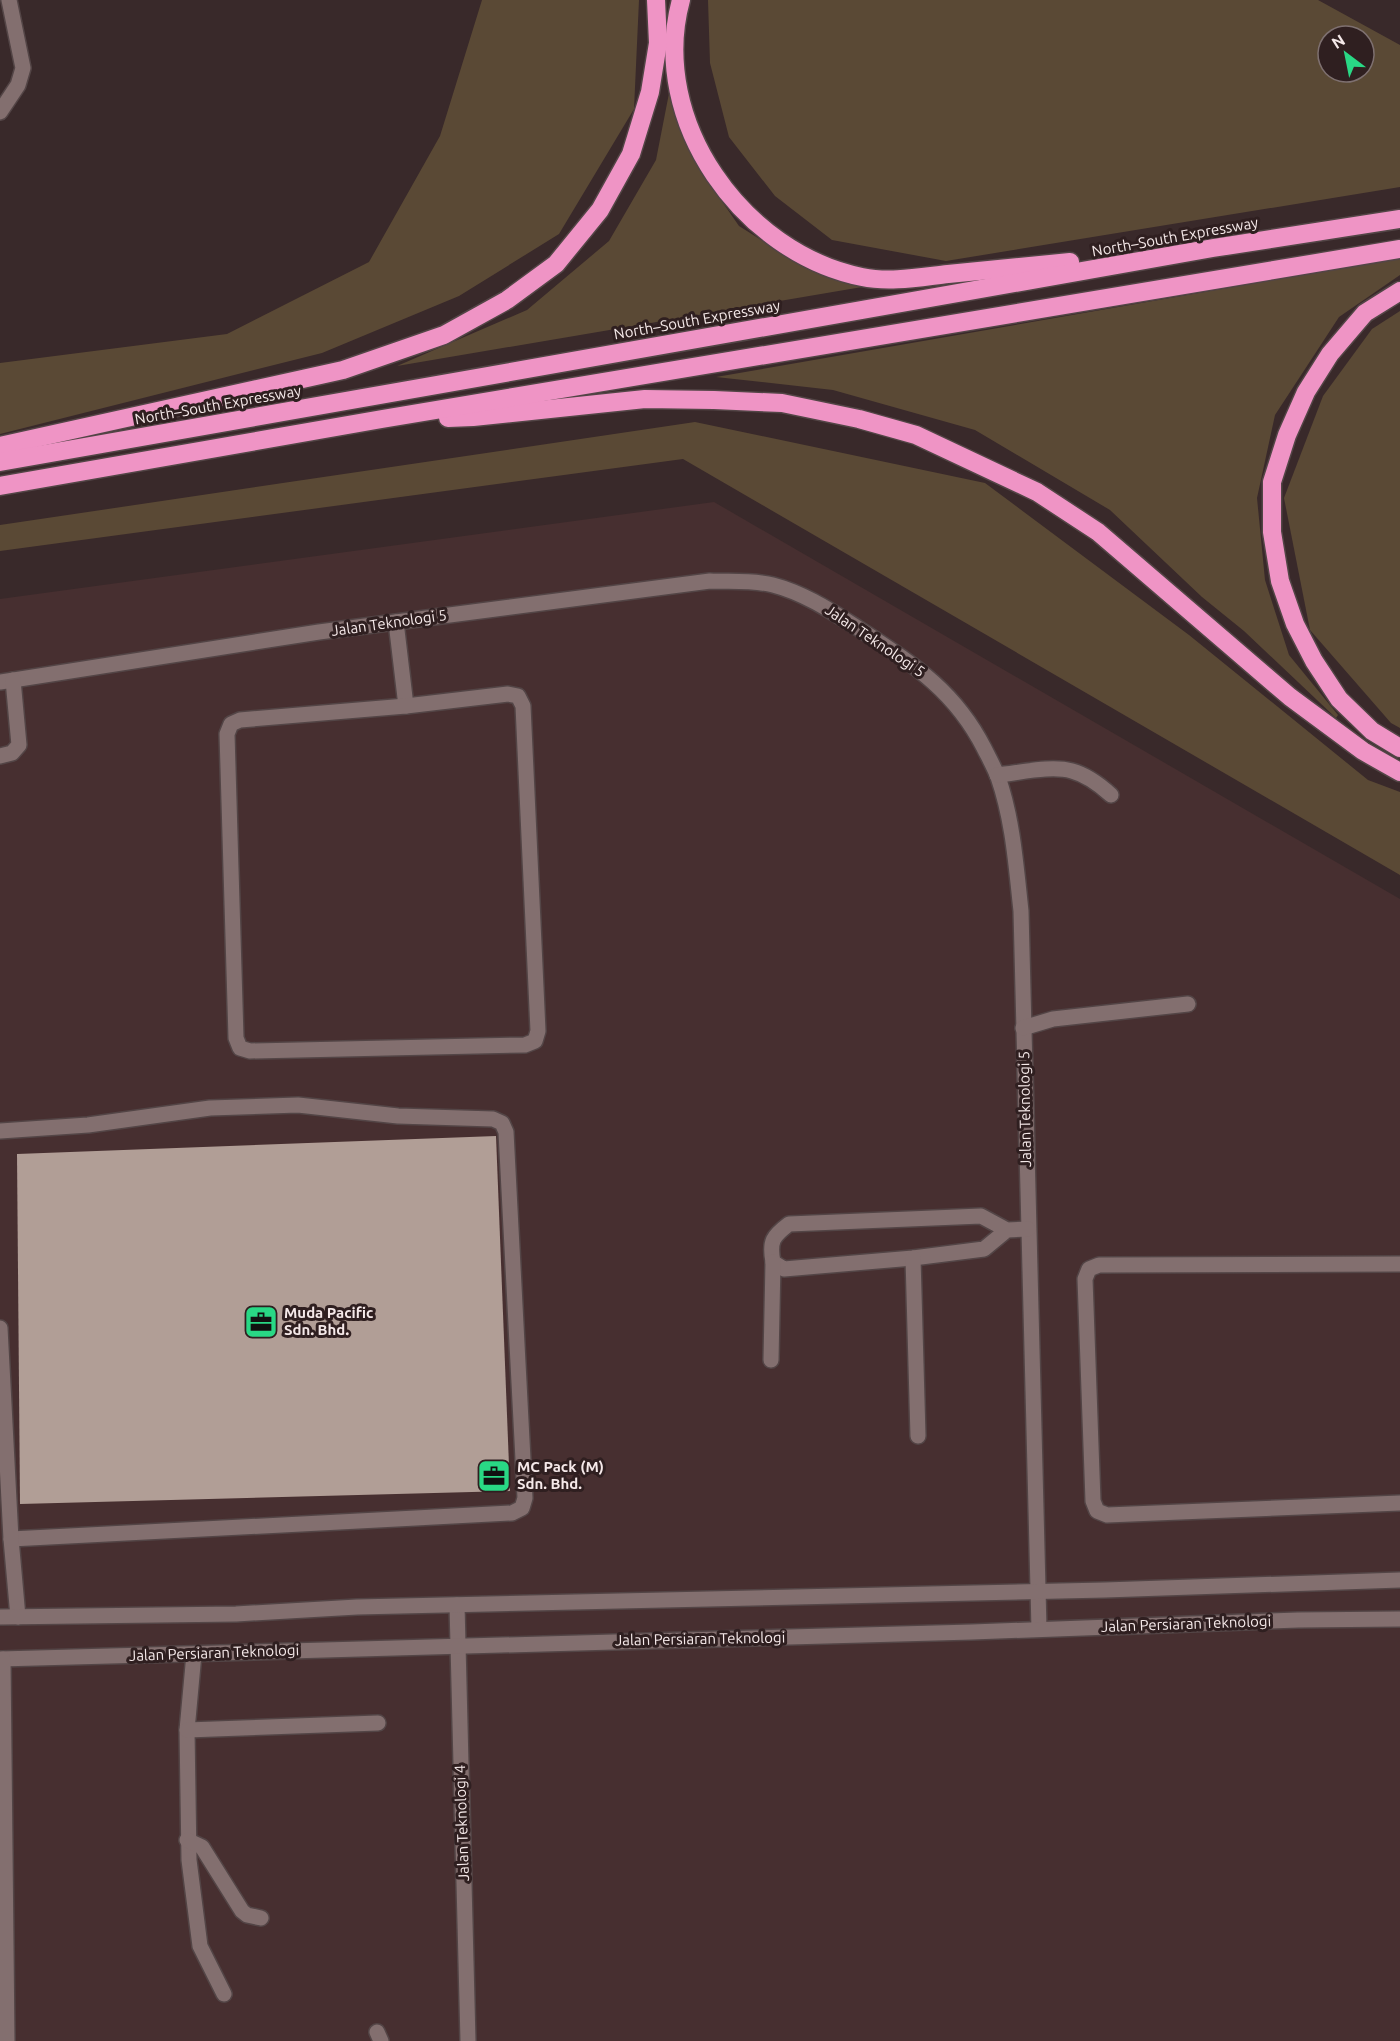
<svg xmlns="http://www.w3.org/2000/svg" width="1400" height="2041" viewBox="0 0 1400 2041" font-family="Ubuntu,sans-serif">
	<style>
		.built { fill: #472f30 }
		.green { fill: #5a4935; fill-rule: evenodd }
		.building { fill: #b19e96 }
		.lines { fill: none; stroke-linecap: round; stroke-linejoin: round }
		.minor-casing { stroke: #534546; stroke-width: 18 }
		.highway-casing { stroke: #534546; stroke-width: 21 }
		.minor { stroke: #836f6f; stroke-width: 15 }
		.highway { stroke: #ef94c5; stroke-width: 18 }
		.labels { text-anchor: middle; stroke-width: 6; stroke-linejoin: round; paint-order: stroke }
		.street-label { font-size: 15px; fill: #f5e9e9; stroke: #2f1f20 }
		.poi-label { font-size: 15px; font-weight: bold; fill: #f5e9e9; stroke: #2f1f20; text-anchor: start }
	</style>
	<rect width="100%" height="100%" fill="#39292a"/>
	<!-- built -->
	<polygon class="built" points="714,502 1400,899 1400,2041 0,2041 0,599"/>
	<!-- green -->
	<g class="green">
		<polygon points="482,0 639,0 634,109 559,234 459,296 322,353 0,434 0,363 227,334 369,262 440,136"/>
		<path d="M708 0H1318L1400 45V187L946 261 832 240 775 196 729 137 710 63ZM1328 36H1364V72H1328Z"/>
		<polygon points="672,78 703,174 739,226 790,258 868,286 397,366 527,310 609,241 656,160"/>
		<polygon points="1400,258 1400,275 1339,317 1275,415 1257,498 1265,580 1289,655 1338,715 1336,718 1244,631 1202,597 1110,510 975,430 833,390 716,377"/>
		<polygon points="1400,311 1400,728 1391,723 1310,630 1284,498 1323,396 1372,329"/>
		<polygon points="695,422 985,483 1189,635 1368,780 1400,792 1400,875 683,459 0,551 0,525"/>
	</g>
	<!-- building -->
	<polygon class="building" points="496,1136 510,1491 20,1504 17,1154"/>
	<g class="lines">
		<defs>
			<g id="minor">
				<polyline points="0,112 18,85 23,68 9,0"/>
				<polyline points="396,622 406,706"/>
				<path d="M0 682 319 632 710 581C730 582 753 580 773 585 804 593 831 611 858 628 911 663 954 689 984 748 989 758 994 767 998 777 1013 820 1016 866 1021 911L1039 1629"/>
				<polygon points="508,694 518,696 523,706 538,1031 535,1041 525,1045 250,1051 240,1048 236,1038 227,734 231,724 240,720 406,706"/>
				<polyline points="0,756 12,753 19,745 13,680"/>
				<path d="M997 775C1019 773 1051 765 1072 771 1087 775 1100 785 1111 795"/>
				<polyline points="1023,1028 1053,1019 1188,1004"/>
				<polyline points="0,1131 88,1125 210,1108 298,1105 398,1116 493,1119 502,1123 506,1132 525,1498 522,1508 512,1513 11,1539"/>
				<path d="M1007 1230 984 1249 913 1258 784 1269 773 1262C769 1241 773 1236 789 1224L981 1216 1007 1230 1028 1229"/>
				<polyline points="913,1258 918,1436"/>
				<polyline points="1400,1264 1099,1265 1089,1269 1085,1279 1093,1501 1097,1511 1107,1515 1400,1503"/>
				<polyline points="0,1328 11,1539 18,1617"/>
				<polyline points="771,1360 773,1262"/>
				<polyline points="457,1605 468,2041"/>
				<polyline points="0,1617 236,1614 357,1607 1105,1590 1400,1580"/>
				<polyline points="194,1654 187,1730 189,1860 200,1946 224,1994"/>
				<polyline points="0,1659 972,1632 1298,1620 1400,1619"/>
				<polyline points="3,1659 7,2041"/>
				<polyline points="187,1730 378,1723"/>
				<polyline points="187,1840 202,1847 242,1911 247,1915 261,1918"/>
				<polyline points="377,2032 381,2041"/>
			</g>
			<g id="highway">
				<path d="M681 0C648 121 743 253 862 277 890 283 921 277 948 274 989 270 1030 266 1070 262"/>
				<polyline points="1400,291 1365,313 1330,354 1306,392 1287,435 1272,482 1272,532 1280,581 1295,624 1314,661 1339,699 1372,731 1400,748"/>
				<polyline points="448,418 473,417 645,399 714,400 782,403 859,419 916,435 1037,492 1098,532 1290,697 1363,751 1400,772"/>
				<polyline points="0,446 343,370 444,335 507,300 556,264 600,210 631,154 650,92 658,43 656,0"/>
				<polyline points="0,462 1213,248 1400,219"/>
				<polyline points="0,486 382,419 1400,249"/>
			</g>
		</defs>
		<!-- minor casing -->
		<use href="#minor" class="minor-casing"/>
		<!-- highway casing -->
		<use href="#highway" class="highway-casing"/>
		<!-- minor -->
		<use href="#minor" class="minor"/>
		<!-- highway -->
		<use href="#highway" class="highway"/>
	</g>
	<!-- icons -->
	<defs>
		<symbol id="office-square" viewBox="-11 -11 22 22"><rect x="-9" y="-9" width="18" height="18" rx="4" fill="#29d885" stroke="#2f1f20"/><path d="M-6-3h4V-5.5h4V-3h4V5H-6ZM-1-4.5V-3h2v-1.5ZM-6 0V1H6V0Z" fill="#111"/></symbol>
	</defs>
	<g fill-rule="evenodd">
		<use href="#office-square" x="242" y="1303" width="38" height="38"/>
		<use href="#office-square" x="475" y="1457" width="38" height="38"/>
	</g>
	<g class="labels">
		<!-- street labels -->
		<g class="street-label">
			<text transform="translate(1175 237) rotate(-10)" y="5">North–South Expressway</text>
			<text transform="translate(697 320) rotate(-10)" y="5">North–South Expressway</text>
			<text transform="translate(218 405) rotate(-10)" y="5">North–South Expressway</text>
			<text transform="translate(389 623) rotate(-8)" y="5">Jalan Teknologi 5</text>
			<text transform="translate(875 641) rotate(34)" y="5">Jalan Teknologi 5</text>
			<text transform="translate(1025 1109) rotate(-91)" y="5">Jalan Teknologi 5</text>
			<text transform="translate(1186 1624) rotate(-2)" y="5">Jalan Persiaran Teknologi</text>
			<text transform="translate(700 1639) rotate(-1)" y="5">Jalan Persiaran Teknologi</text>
			<text transform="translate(214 1653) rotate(-2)" y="5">Jalan Persiaran Teknologi</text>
			<text transform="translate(462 1823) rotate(-92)" y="5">Jalan Teknologi 4</text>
		</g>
		<!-- poi labels -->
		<g class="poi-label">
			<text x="284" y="1318">Muda Pacific<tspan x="284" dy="17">Sdn. Bhd.</tspan></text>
			<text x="517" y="1472">MC Pack (M)<tspan x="517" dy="17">Sdn. Bhd.</tspan></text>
		</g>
	</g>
	<!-- north arrow -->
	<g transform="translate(1346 54) rotate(328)"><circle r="28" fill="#2f1f20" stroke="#7e7070" stroke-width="1.5"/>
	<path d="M0-4.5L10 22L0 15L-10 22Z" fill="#29d885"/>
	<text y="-9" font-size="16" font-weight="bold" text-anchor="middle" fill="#f5e9e9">N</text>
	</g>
</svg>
